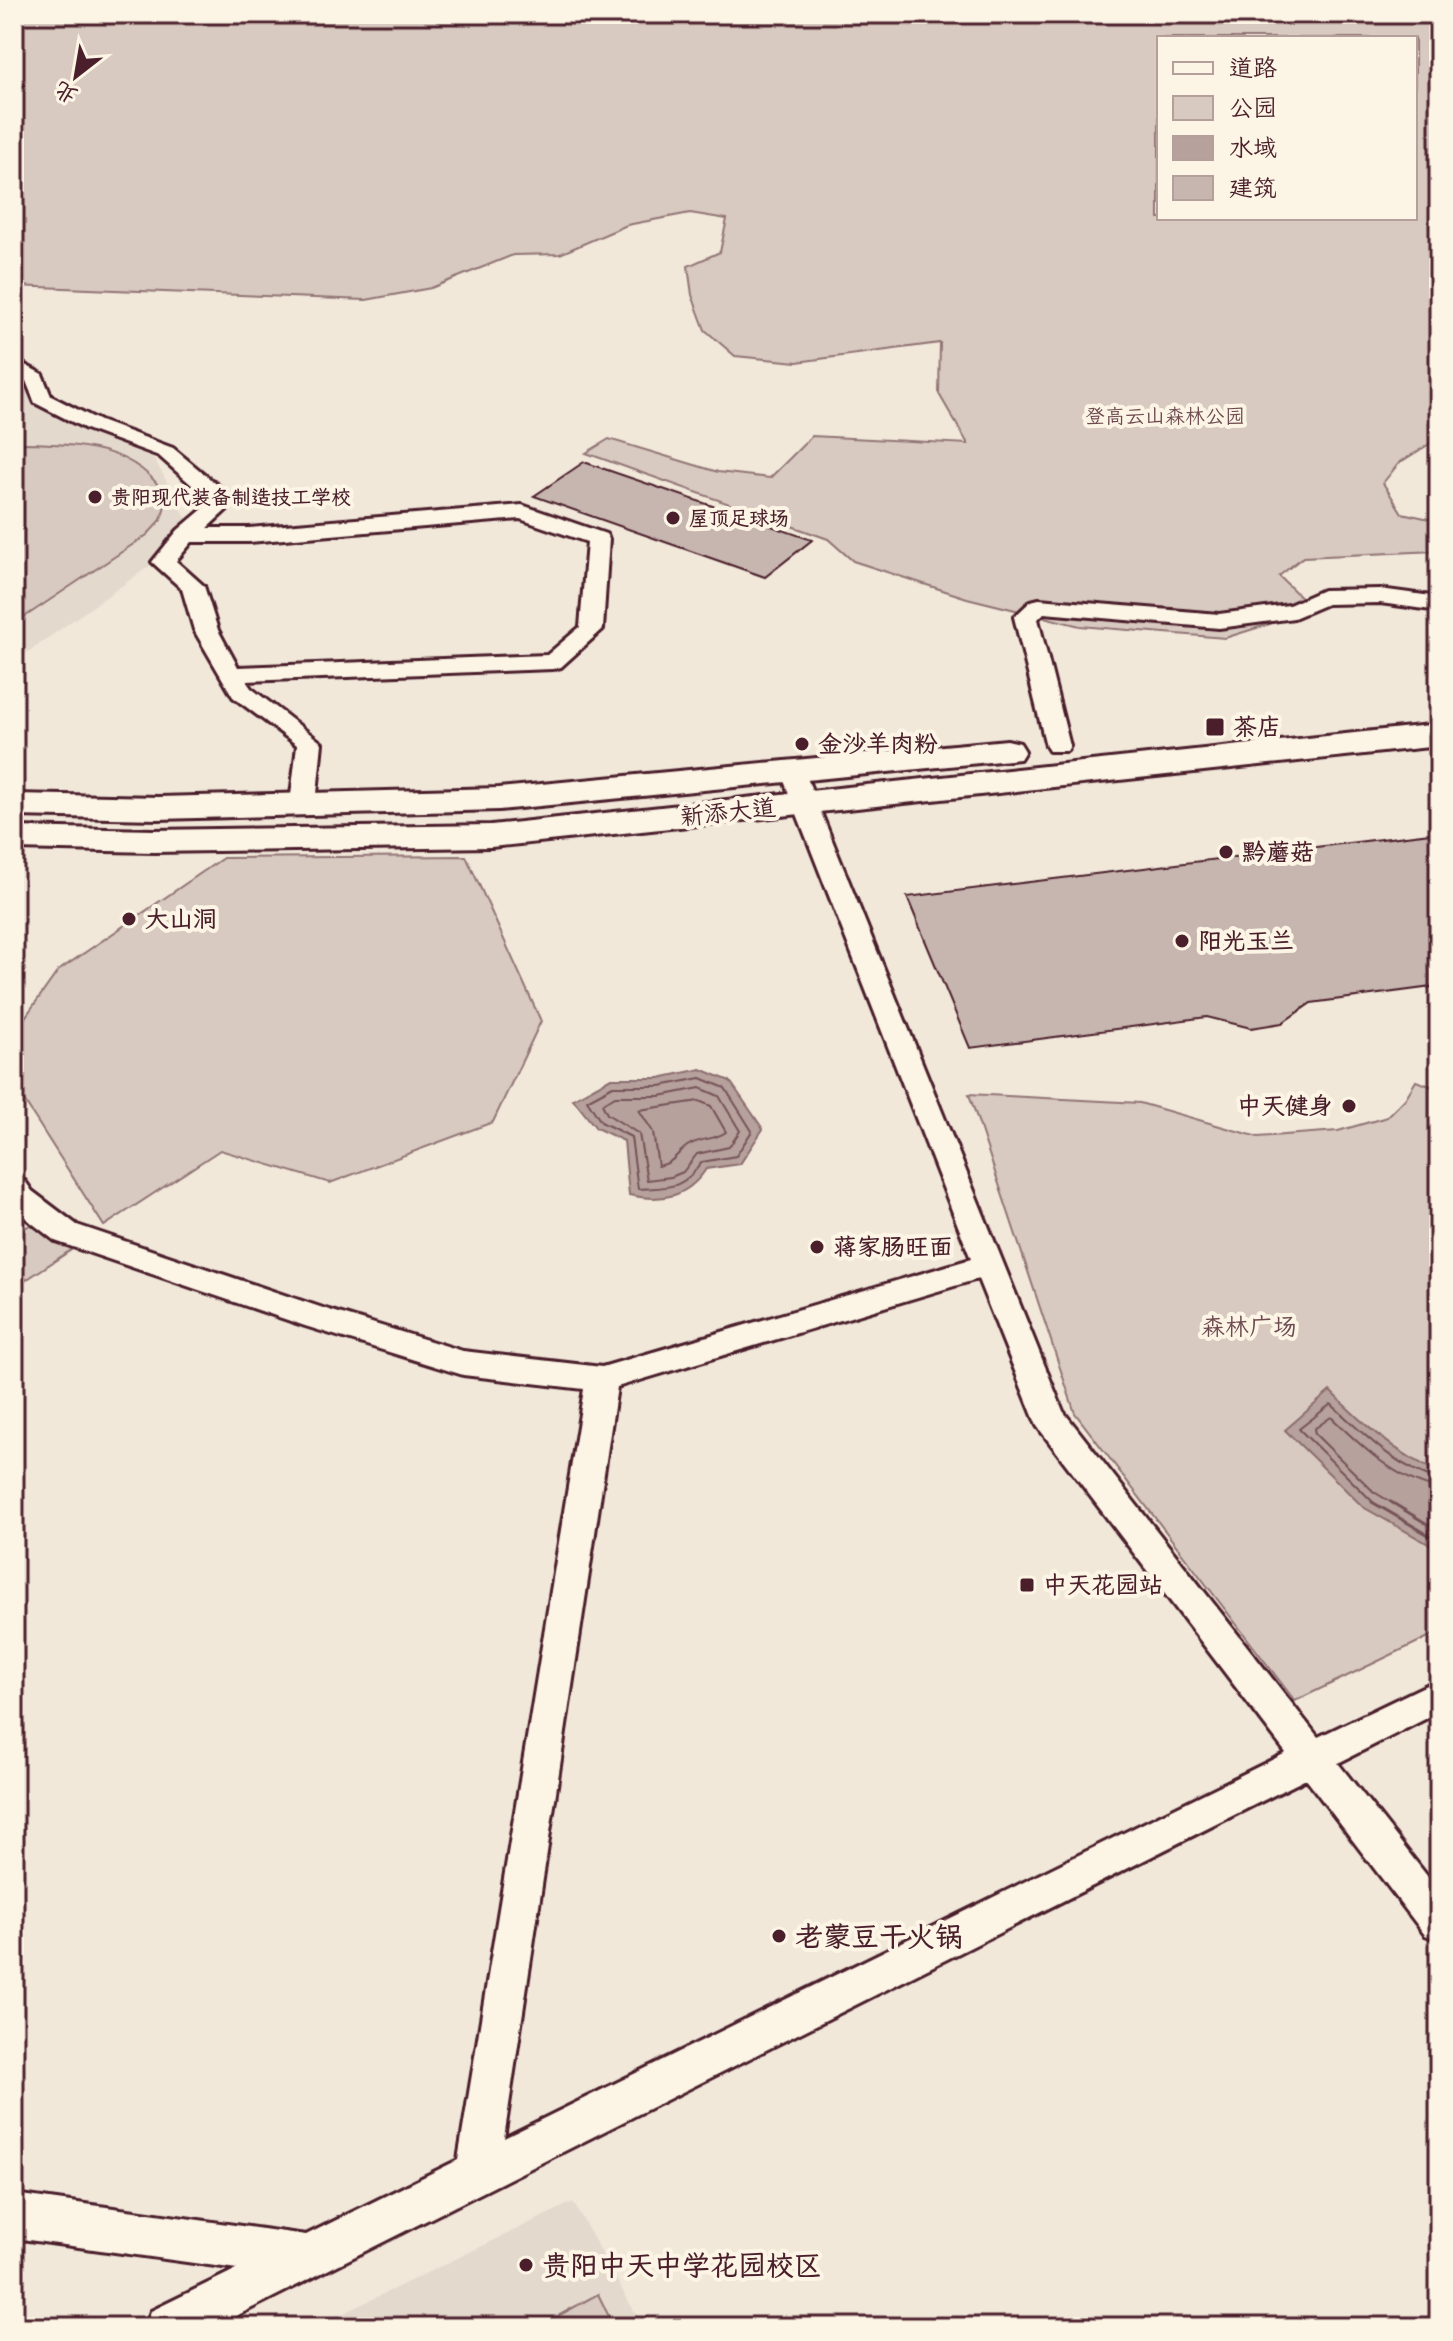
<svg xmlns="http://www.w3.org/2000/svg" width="1453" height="2341" viewBox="0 0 1453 2341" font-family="Sriracha,'LXGW WenKai TC',sans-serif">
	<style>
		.built { fill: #e4d9cd }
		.green { fill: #d8cac0; stroke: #917476; stroke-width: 2; fill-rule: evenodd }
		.water { fill: #b6a19c; stroke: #8b6d6f; stroke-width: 2 }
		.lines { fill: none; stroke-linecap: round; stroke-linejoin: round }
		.shore-far1 { stroke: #755358; stroke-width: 2 }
		.shore { stroke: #755358; stroke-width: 3 }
		.building { fill: #c7b6af; stroke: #4a1f2b; stroke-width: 2 }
		.minor-casing { stroke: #4a1f2b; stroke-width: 6 }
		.primary-casing { stroke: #4a1f2b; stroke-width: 6 }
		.minor { fill: #fcf5e5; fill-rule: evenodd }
		.primary { fill: #fcf5e5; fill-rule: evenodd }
		.poi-dot { fill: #4a1f2b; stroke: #fcf5e5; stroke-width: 3 }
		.labels { text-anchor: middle; stroke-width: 8; stroke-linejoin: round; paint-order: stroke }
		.far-park-label { font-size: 20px; fill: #6e4a50; stroke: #fcf5e5 }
		.far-poi-label { font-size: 20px; font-weight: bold; fill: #4a1f2b; stroke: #fcf5e5; text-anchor: start }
		.poi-label { font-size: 24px; font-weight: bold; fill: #4a1f2b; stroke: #fcf5e5; text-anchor: start }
		.street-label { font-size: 24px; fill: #4a1f2b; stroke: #fcf5e5 }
		.park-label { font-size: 24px; fill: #6e4a50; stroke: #fcf5e5 }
		.near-poi-label { font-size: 28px; font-weight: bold; fill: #4a1f2b; stroke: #fcf5e5; text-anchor: start }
	</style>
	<rect width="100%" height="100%" fill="#f1e8da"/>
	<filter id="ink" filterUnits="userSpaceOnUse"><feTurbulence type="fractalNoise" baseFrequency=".0125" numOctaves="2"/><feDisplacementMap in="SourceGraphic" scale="16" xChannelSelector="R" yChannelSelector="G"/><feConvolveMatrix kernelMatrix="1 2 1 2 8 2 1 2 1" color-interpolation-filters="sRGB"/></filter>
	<g filter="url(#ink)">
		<!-- built -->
		<g class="built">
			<polygon points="14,378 155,460 195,534 14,662"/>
			<polygon points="573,2202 643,2327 315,2327"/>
		</g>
		<!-- green -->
		<g class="green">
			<path d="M14 14H1439V438L1399 463 1383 483 1402 513 1439 521 1436 551 1303 557 1279 576 1314 610 1225 638 1080 626 967 598 853 561 828 539 586 453 609 439 718 472 770 478 812 436 968 444 939 394 940 343 797 362 735 356 705 330 692 295 688 266 720 252 727 219 690 213 627 225 560 254 513 255 431 288 366 300 14 286ZM1159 38H1415V218H1159Z"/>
			<path d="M24 443C79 444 137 446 167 498L161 520 147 535 14 624V445Z"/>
			<polygon points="466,856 541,1021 493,1122 330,1183 220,1150 104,1226 14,1085 14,1033 58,971 223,858"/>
			<polygon points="1416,1081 1439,1089 1439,1632 1295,1701 1075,1413 969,1094 1140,1103 1258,1137 1338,1131 1387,1117 1405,1099"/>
			<polygon points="44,1216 86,1240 14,1288 14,1235"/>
			<polygon points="598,2294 614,2327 538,2327"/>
		</g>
		<!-- water -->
		<g class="water">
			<path d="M701 1069 730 1081 763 1129 740 1164 706 1169C687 1198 661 1202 629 1195L624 1141 596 1128 573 1099 611 1078H659Z"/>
			<path d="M1330 1391C1362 1423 1397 1455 1439 1472V1550L1363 1507 1285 1430Z"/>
		</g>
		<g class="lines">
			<!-- shore-far1 -->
			<g class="shore-far1">
				<path d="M701 1078 725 1088 752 1131 736 1156 702 1162C682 1190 670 1187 638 1189L631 1137 601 1122 587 1100 613 1086H660Z"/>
				<polygon points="700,1088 719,1096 740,1131 729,1147 697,1154 683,1172 671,1177 647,1180 639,1134 607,1114 602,1104 615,1096 660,1096"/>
				<path d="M699 1101 711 1106 726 1132C715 1140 701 1138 689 1145 677 1152 674 1164 658 1166L653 1132 639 1110Z"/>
				<path d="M1375 1504 1299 1429 1331 1404C1363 1433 1395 1468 1439 1479"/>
				<path d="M1394 1504 1374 1492 1315 1434 1314 1429 1331 1417C1362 1447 1396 1480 1439 1489"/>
			</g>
			<!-- shore -->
			<g class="shore">
				<polyline points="1372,1502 1439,1541"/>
				<polyline points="1391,1502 1439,1531"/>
			</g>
		</g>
		<!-- building -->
		<g class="building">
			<polygon points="584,462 812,540 765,577 534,496"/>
			<polygon points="1439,832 1439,986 1311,1003 1282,1023 1251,1028 1207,1017 970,1048 907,897"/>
		</g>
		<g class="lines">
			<defs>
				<g id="minor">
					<path d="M14 359 42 374 51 396 100 421 173 448 232 497 235 502 207 528H249L522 505 606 534 609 539 603 629 561 667 553 669 246 681 251 688 322 743 316 804 312 809H294L290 804 297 745 233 697 194 630 182 589 152 562 178 530 211 502 159 456 86 429 35 403 26 381 14 374ZM520 519 587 542 580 627 547 655 238 667 218 630 204 586 176 561 192 542H249Z"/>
					<polygon points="1380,589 1439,597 1439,611 1380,603 1327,604 1294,618 1219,628 1044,613 1038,619 1070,746 1067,751 1049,751 1046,746 1014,617 1031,601 1039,599 1219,614 1289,605 1323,590"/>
					<path d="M793 766 802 768 805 773 1063 1411 1318 1737 1439 1679V1712L1338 1763 1439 1891V1940L1425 1935 1306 1779 214 2327H145L151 2311 237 2269 14 2238V2194L306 2235 458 2160 584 1389 463 1375 305 1326 55 1241 14 1209V1177L25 1181 32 1191 77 1225 326 1309 463 1351 602 1367 971 1259 781 773 784 768ZM978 1279 1037 1426 1286 1753 504 2138 617 1387Z"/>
				</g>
				<g id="primary">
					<polygon points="1439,724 1439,746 491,847 154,852 14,849 14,827 154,830 491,825"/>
					<polygon points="1007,740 1020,743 1025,751 1020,759 499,810 158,819 14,816 14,794 158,797 499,788"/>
				</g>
			</defs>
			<!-- minor casing -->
			<use href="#minor" class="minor-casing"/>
			<!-- primary casing -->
			<use href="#primary" class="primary-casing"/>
			<!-- minor -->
			<use href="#minor" class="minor"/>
			<!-- primary -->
			<use href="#primary" class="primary"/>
		</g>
	</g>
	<!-- markers -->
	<g class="poi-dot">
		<circle cx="95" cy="497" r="8"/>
		<circle cx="673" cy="518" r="8"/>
		<rect x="1205" y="717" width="20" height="20" rx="4"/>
		<circle cx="802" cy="744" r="8"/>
		<circle cx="1226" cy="852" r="8"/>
		<circle cx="129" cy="919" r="8"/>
		<circle cx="1182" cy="941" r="8"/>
		<circle cx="1349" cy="1106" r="8"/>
		<circle cx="817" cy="1247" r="8"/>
		<rect x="1019" y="1577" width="16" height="16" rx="4"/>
		<circle cx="779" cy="1936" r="8"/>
		<circle cx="526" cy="2265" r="8"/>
	</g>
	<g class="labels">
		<!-- far-park labels -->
		<g class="far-park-label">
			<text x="1165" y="423">登高云山森林公园</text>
		</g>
		<!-- far-poi labels -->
		<g class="far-poi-label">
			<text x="111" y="504">贵阳现代装备制造技工学校</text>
			<text x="689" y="525">屋顶足球场</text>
		</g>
		<!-- poi labels -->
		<g class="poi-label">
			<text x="1233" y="735">茶店</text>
			<text x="818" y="752">金沙羊肉粉</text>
			<text x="1242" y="860">黔蘑菇</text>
			<text x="145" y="927">大山洞</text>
			<text x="1198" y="949">阳光玉兰</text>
			<text x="1333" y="1114" text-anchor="end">中天健身</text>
			<text x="833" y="1255">蒋家肠旺面</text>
			<text x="1043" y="1593">中天花园站</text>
		</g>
		<!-- street labels -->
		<g class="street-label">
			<text transform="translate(728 812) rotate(-6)" y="8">新添大道</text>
		</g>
		<!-- park labels -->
		<g class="park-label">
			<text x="1249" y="1335">森林广场</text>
		</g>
		<!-- near-poi labels -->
		<g class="near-poi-label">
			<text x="795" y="1946">老蒙豆干火锅</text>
			<text x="542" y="2275">贵阳中天中学花园校区</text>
		</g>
	</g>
	<!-- margin -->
	<rect width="1453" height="2341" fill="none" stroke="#fcf5e5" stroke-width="48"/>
	<rect x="24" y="24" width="1405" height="2293" fill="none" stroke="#4a1f2b" stroke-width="3" filter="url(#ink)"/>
	<!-- legend -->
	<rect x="1157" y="36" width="260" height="184" fill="#fcf5e5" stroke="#b59f9b" stroke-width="2"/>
	<rect x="1173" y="62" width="40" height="12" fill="#fcf5e5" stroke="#b59f9b" stroke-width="2"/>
	<text x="1229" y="76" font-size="24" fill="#4a1f2b">道路</text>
	<rect x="1173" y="96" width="40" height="24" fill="#d8cac0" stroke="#b59f9b" stroke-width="2"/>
	<text x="1229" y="116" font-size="24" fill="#4a1f2b">公园</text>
	<rect x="1173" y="136" width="40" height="24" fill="#b6a19c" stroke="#b59f9b" stroke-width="2"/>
	<text x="1229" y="156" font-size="24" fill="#4a1f2b">水域</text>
	<rect x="1173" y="176" width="40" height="24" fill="#c7b6af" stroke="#b59f9b" stroke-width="2"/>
	<text x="1229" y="196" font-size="24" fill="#4a1f2b">建筑</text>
	<!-- north arrow -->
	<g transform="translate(76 76) rotate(211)" stroke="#fcf5e5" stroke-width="6" paint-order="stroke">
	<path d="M0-6L14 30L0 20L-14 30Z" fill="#4a1f2b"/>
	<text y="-12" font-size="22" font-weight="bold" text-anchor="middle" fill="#4a1f2b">北</text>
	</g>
</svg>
